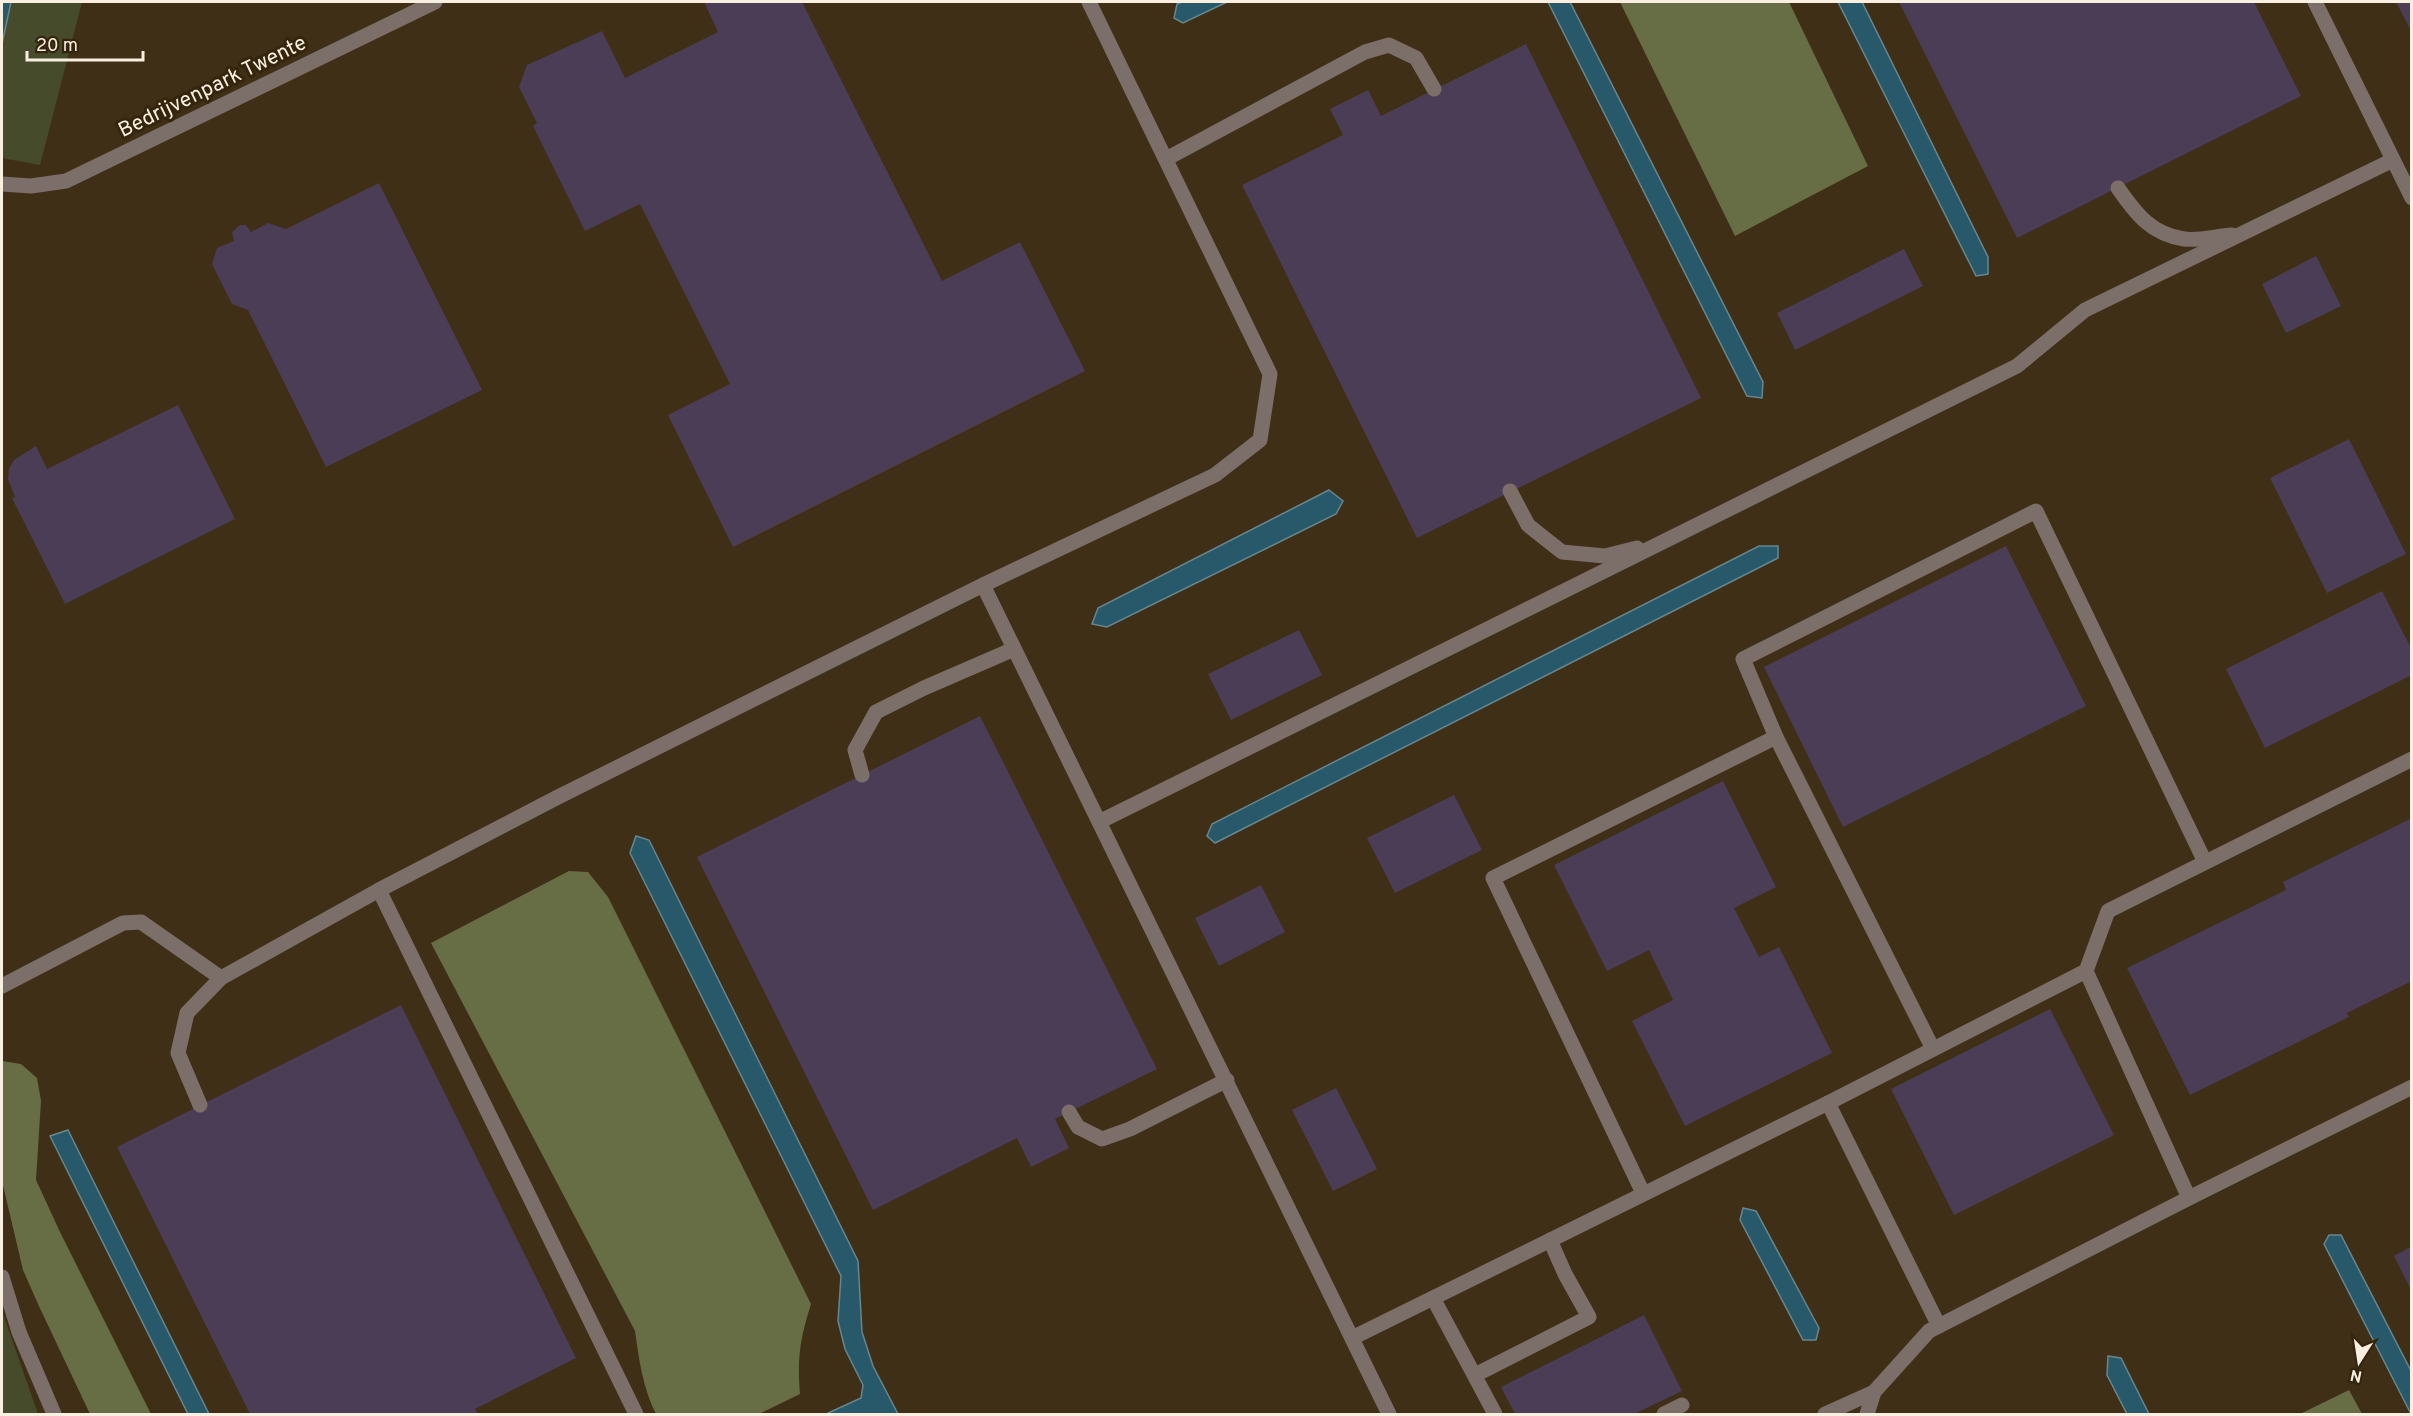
<svg xmlns="http://www.w3.org/2000/svg" width="2413" height="1416" viewBox="0 0 2413 1416" font-family="Overpass,sans-serif">
	<style>
		.green { fill: #464b2c }
		.forest { fill: #676e45 }
		.water { fill: #28596b; stroke: #67868e; stroke-width: 1.5 }
		.building { fill: #4a3d55 }
		.lines { fill: none; stroke-linecap: round; stroke-linejoin: round }
		.service { stroke: #7c6e68; stroke-width: 15 }
		.minor { stroke: #7c6e68; stroke-width: 15 }
		.labels { text-anchor: middle; stroke-width: 6; stroke-linejoin: round; paint-order: stroke }
		.street-label { font-size: 21px; fill: #f9efe1; stroke: #34250c }
	</style>
	<rect width="100%" height="100%" fill="#3f2f16"/>
	<!-- green -->
	<g class="green">
		<polygon points="2,2 82,2 40,165 2,158"/>
		<polygon points="2,1311 38,1414 2,1414"/>
	</g>
	<!-- forest -->
	<g class="forest">
		<polygon points="1620,2 1789,2 1868,166 1735,236"/>
		<path d="M569 871 588 872 608 897 811 1304C800 1339 797 1358 800 1394L759 1414H656C643 1388 639 1360 635 1331L431 943Z"/>
		<polygon points="2,1061 21,1064 37,1078 41,1101 36,1180 60,1232 151,1414 90,1414 38,1304 23,1270 2,1181"/>
		<polygon points="2349,1390 2362,1414 2300,1414"/>
	</g>
	<!-- water -->
	<g class="water">
		<polygon points="2,2 11,2 2,44"/>
		<polygon points="1182,2 1227,2 1183,23 1174,18 1177,4"/>
		<polygon points="1548,2 1570,2 1763,382 1762,398 1747,396"/>
		<polygon points="1838,2 1862,2 1988,257 1988,274 1976,276"/>
		<polygon points="1329,490 1343,501 1336,514 1107,627 1092,624 1098,608"/>
		<polygon points="1759,546 1778,546 1778,558 1215,843 1207,836 1212,824"/>
		<polygon points="636,836 649,840 858,1261 862,1332 873,1366 898,1414 826,1414 861,1398 863,1385 845,1349 838,1321 841,1276 630,853"/>
		<polygon points="68,1130 209,1414 188,1414 50,1136"/>
		<polygon points="1743,1208 1756,1211 1819,1328 1816,1340 1803,1340 1740,1220"/>
		<polygon points="2329,1235 2341,1235 2411,1371 2411,1414 2324,1244"/>
		<polygon points="2108,1356 2121,1358 2149,1414 2127,1414 2107,1375"/>
	</g>
	<!-- building -->
	<g class="building">
		<polygon points="704,2 802,2 942,281 1020,242 1085,371 733,547 668,415 730,384 640,204 585,231 533,126 537,123 519,87 527,65 602,31 625,78 718,32"/>
		<polygon points="1899,2 2254,2 2301,96 2017,238"/>
		<polygon points="2396,2 2412,2 2412,33"/>
		<polygon points="1526,44 1701,398 1417,538 1242,185 1343,135 1330,109 1368,90 1381,116"/>
		<polygon points="379,183 482,390 326,467 248,310 232,304 212,264 217,248 234,241 232,232 240,225 246,225 251,232 268,223 286,229"/>
		<polygon points="1904,249 1923,286 1795,350 1777,313"/>
		<polygon points="2316,256 2341,306 2286,333 2262,284"/>
		<polygon points="178,405 235,519 65,604 12,498 15,497 8,479 9,469 14,460 36,446 47,469"/>
		<polygon points="2349,439 2406,554 2327,593 2270,478"/>
		<polygon points="2006,546 2086,706 1843,827 1764,667"/>
		<polygon points="2382,591 2412,650 2412,675 2265,748 2226,669"/>
		<polygon points="1299,630 1322,675 1231,720 1208,674"/>
		<polygon points="980,716 1157,1069 1055,1119 1069,1148 1031,1167 1017,1138 873,1210 697,857"/>
		<polygon points="1723,781 1776,887 1734,908 1759,957 1779,947 1832,1053 1685,1126 1632,1021 1673,1000 1649,950 1607,971 1554,865"/>
		<polygon points="1454,795 1482,850 1395,893 1367,838"/>
		<polygon points="2412,818 2412,981 2347,1013 2349,1017 2190,1095 2127,968 2286,890 2283,882"/>
		<polygon points="1261,885 1285,932 1219,966 1195,918"/>
		<polygon points="401,1005 576,1358 475,1409 478,1414 250,1414 117,1147"/>
		<polygon points="2050,1009 2114,1135 1954,1215 1891,1089"/>
		<polygon points="1336,1088 1377,1169 1333,1191 1292,1110"/>
		<polygon points="2412,1246 2412,1292 2394,1256"/>
		<polygon points="1644,1315 1682,1391 1634,1414 1515,1414 1501,1387"/>
	</g>
	<g class="lines">
		<!-- service -->
		<g class="service">
			<polyline points="2315,2 2412,198"/>
			<polyline points="1166,159 1365,52 1389,45 1416,58 1434,89"/>
			<path d="M2118 188C2136 214 2151 234 2184 239 2198 241 2217 236 2232 235"/>
			<polyline points="1510,491 1528,525 1562,552 1605,556 1637,548"/>
			<polyline points="983,585 1389,1414"/>
			<polyline points="862,775 855,750 876,712 924,688 1014,649"/>
			<polyline points="1099,822 2017,366 2085,310 2393,160"/>
			<polyline points="379,890 636,1414"/>
			<polyline points="2086,971 2189,1198"/>
			<polyline points="2,986 123,923 141,922 221,978"/>
			<polyline points="1933,1049 1776,737 1743,659 2036,511 2205,862"/>
			<polyline points="1828,1103 1939,1326"/>
			<polyline points="200,1105 178,1053 187,1013 221,978 379,890 558,797 983,585 1215,475 1260,440 1270,374 1089,2"/>
			<polyline points="1069,1112 1078,1127 1102,1139 1130,1129 1227,1080"/>
			<polyline points="1643,1193 1493,878 1776,737"/>
			<polyline points="2,1277 19,1332 54,1414"/>
			<polyline points="1433,1298 1495,1414"/>
			<polyline points="1352,1338 1828,1103 2086,971 2108,911 2412,759"/>
			<polyline points="1475,1375 1589,1317 1565,1274 1550,1240"/>
			<polyline points="1664,1414 1682,1405"/>
			<polyline points="1825,1414 1874,1392 1929,1331 2189,1198 2412,1087"/>
			<polyline points="1867,1414 1874,1392"/>
		</g>
		<!-- minor -->
		<polyline class="minor" points="2,184 31,186 66,181 435,2"/>
	</g>
	<g class="labels">
		<!-- street labels -->
		<g class="street-label">
			<text transform="translate(212 86) rotate(-26)" y="7">Bedrijvenpark Twente</text>
		</g>
	</g>
	<!-- border -->
	<rect width="2413" height="1416" fill="none" stroke="#f9efe1" stroke-width="6"/>
	<!-- north arrow -->
	<g transform="translate(2359 1362) rotate(192)" stroke="#34250c" stroke-width="4.5" paint-order="stroke">
	<path d="M0-4.5L10 22L0 15L-10 22Z" fill="#f9efe1"/>
	<text y="-9" font-size="16" font-weight="bold" text-anchor="middle" fill="#f9efe1">N</text>
	</g>
	<!-- scale -->
	<path d="M27 51v9h116v-9" fill="none" stroke="#f9efe1" stroke-width="3"/>
	<text x="36" y="51" font-size="18" fill="#f9efe1" stroke="#34250c" stroke-width="4.5" paint-order="stroke">20 m</text>
</svg>
